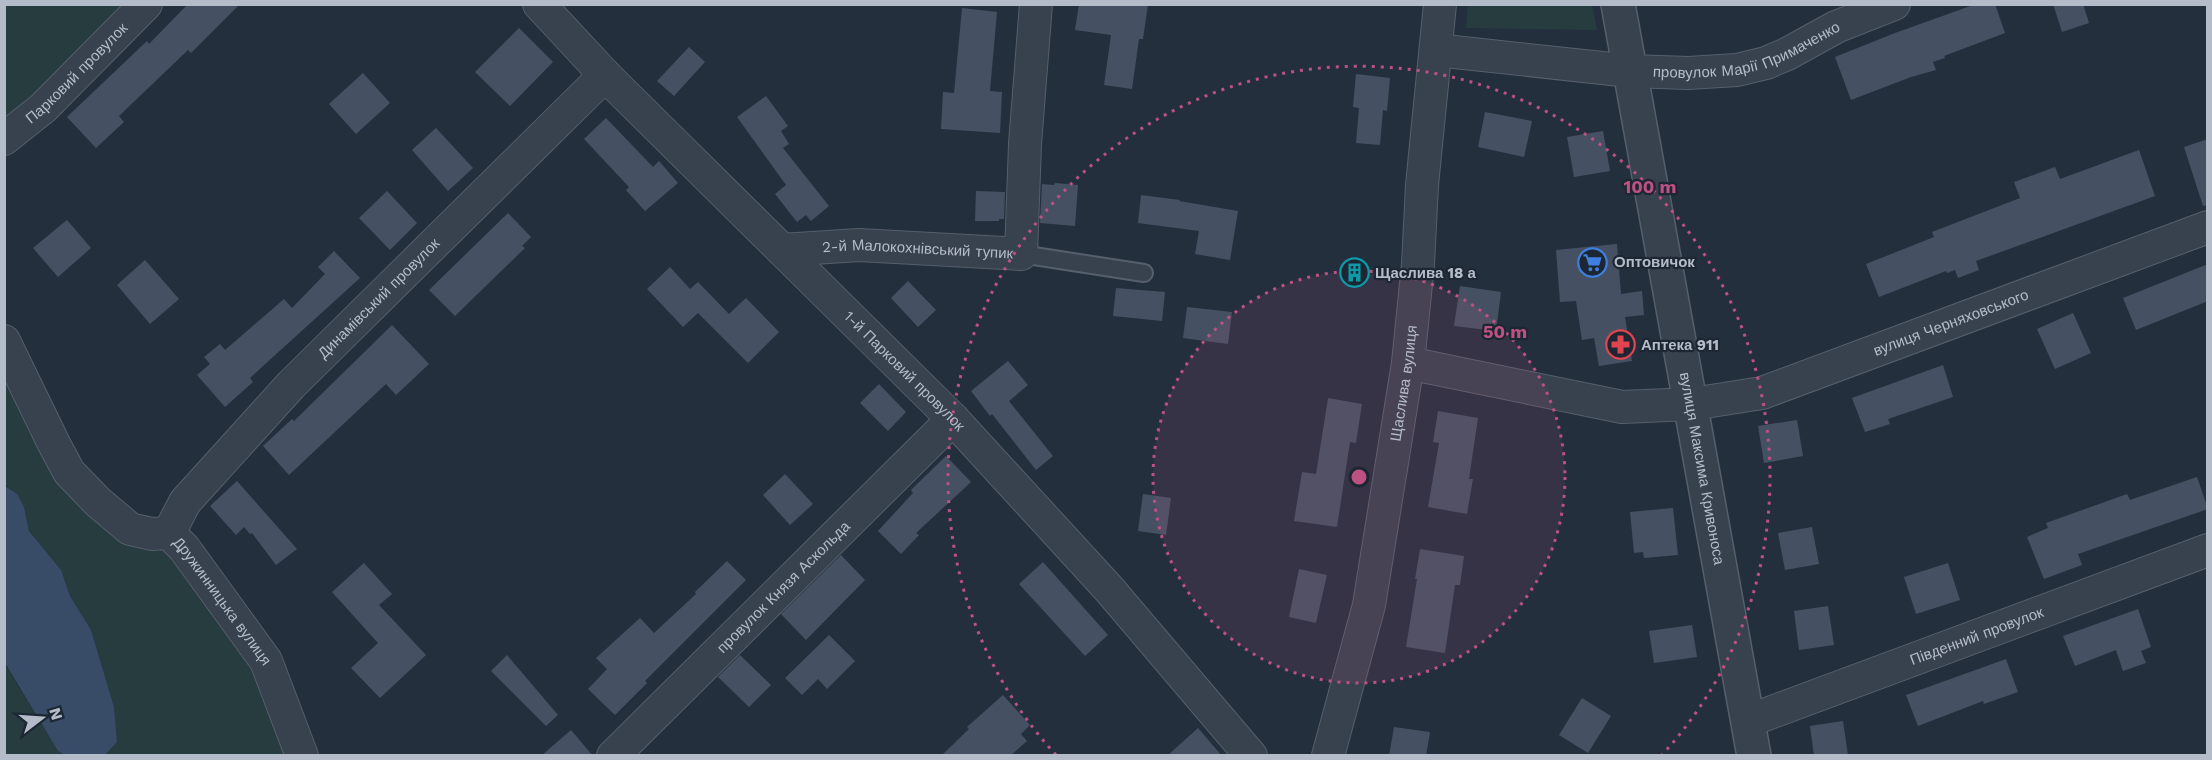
<svg xmlns="http://www.w3.org/2000/svg" width="2212" height="760" viewBox="0 0 2212 760" font-family="'Work Sans',sans-serif">
	<style>
		.green { fill: #263c3f }
		.water { fill: #394c67 }
		.building { fill: #455162 }
		.lines { fill: none; stroke-linecap: round; stroke-linejoin: round }
		.service-casing { stroke: #565f6c; stroke-width: 20 }
		.minor-casing { stroke: #565f6c; stroke-width: 34 }
		.tertiary-casing { stroke: #565f6c; stroke-width: 36 }
		.service { stroke: #38414e; stroke-width: 16 }
		.minor { stroke: #38414e; stroke-width: 32 }
		.tertiary { stroke: #38414e; stroke-width: 33 }
		.ring { fill: none; stroke: #bd5182; stroke-width: 3; stroke-dasharray: 3 6 }
		.labels { text-anchor: middle; stroke-width: 4.5; stroke-linejoin: round; paint-order: stroke }
		.street-label { font-size: 15px; fill: #b4bcc9; stroke: #1d2633 }
		.poi-label { font-size: 15px; font-weight: bold; fill: #b4bcc9; stroke: #1d2633; text-anchor: start }
		.centre { fill: #bd5182; stroke: #1d2633; stroke-width: 3 }
		.ring-label { font-size: 18px; text-anchor: middle; font-weight: bold; fill: #bd5182; stroke: #1d2633; stroke-width: 4.5; stroke-linejoin: round; paint-order: stroke }
	</style>
	<rect width="100%" height="100%" fill="#242f3e"/>
	<!-- green -->
	<g class="green">
		<polygon points="1592,4 1597,30 1466,28 1468,5"/>
		<polygon points="5,5 130,5 5,121"/>
		<polygon points="4,368 79,507 102,526 141,546 163,551 191,577 257,671 288,755 105,755 117,742 114,707 91,630 70,596 61,570 29,531 24,507 7,486 5,486"/>
		<polygon points="4,663 58,751 65,755 5,755"/>
	</g>
	<!-- water -->
	<polygon class="water" points="5,486 17,494 24,507 29,531 61,570 70,596 91,630 114,707 117,742 105,755 65,755 58,751 5,663"/>
	<!-- building -->
	<g class="building">
		<polygon points="188,4 240,4 191,53 188,50 119,116 124,122 96,148 67,117 147,41 149,44"/>
		<polygon points="1079,4 1148,4 1143,39 1139,39 1132,89 1104,85 1111,35 1075,30"/>
		<polygon points="1976,4 1995,4 2005,33 1944,56 1945,58 1933,62 1936,70 1911,77 1851,100 1835,57 1895,33"/>
		<polygon points="2053,4 2083,4 2089,23 2062,32"/>
		<polygon points="962,8 997,12 990,91 1002,92 1000,133 941,129 943,92 954,93"/>
		<polygon points="519,28 553,62 510,106 475,72"/>
		<polygon points="689,47 705,62 674,96 657,81"/>
		<polygon points="363,73 390,103 356,134 329,104"/>
		<polygon points="1356,74 1390,78 1387,111 1383,110 1380,145 1356,143 1359,108 1353,107"/>
		<polygon points="766,96 788,126 781,131 789,144 783,148 829,206 811,221 806,215 797,222 775,194 786,185 737,117"/>
		<polygon points="1485,112 1532,121 1524,157 1478,147"/>
		<polygon points="606,118 653,167 659,161 678,183 645,211 626,190 629,187 584,139"/>
		<polygon points="436,128 473,168 448,191 412,150"/>
		<polygon points="1603,131 1610,171 1574,177 1567,137"/>
		<polygon points="2208,139 2208,205 2203,206 2184,147"/>
		<polygon points="2139,150 2155,196 1976,261 1979,270 1958,278 1955,270 1947,273 1946,271 1879,297 1866,264 1934,237 1932,232 2020,198 2014,182 2055,167 2060,179"/>
		<polygon points="1055,183 1078,185 1075,226 1040,223 1042,184 1054,185"/>
		<polygon points="387,191 417,223 390,250 359,218"/>
		<polygon points="976,191 1005,192 1004,219 999,219 999,221 975,221"/>
		<polygon points="1141,195 1180,200 1179,201 1238,211 1230,260 1195,254 1199,231 1138,223"/>
		<polygon points="508,213 531,237 522,246 525,248 455,316 429,290"/>
		<polygon points="67,220 91,248 58,277 33,248"/>
		<polygon points="1617,244 1621,294 1642,291 1644,315 1625,317 1632,361 1599,366 1594,338 1582,340 1576,301 1560,302 1556,250"/>
		<polygon points="334,251 360,278 250,378 253,382 225,407 197,375 210,364 204,357 220,344 225,350 284,299 292,308 325,274 318,267"/>
		<polygon points="145,260 179,299 150,324 117,285"/>
		<polygon points="2208,264 2208,301 2136,330 2123,298"/>
		<polygon points="670,267 690,289 698,282 729,314 746,298 779,332 748,363 698,313 683,327 647,289"/>
		<polygon points="908,281 936,310 918,327 891,298"/>
		<polygon points="1460,286 1501,292 1496,331 1454,326"/>
		<polygon points="1116,288 1165,292 1162,321 1113,316"/>
		<polygon points="1187,307 1232,312 1228,344 1183,338"/>
		<polygon points="2073,313 2091,353 2055,369 2037,329"/>
		<polygon points="392,325 429,364 396,395 386,384 289,475 263,446 292,419 294,421"/>
		<polygon points="1008,361 1028,385 1009,401 1053,456 1036,470 992,414 990,416 971,391"/>
		<polygon points="1943,365 1953,397 1888,419 1890,424 1865,432 1852,398"/>
		<polygon points="879,384 906,412 888,431 860,403"/>
		<polygon points="1328,398 1362,404 1356,443 1350,442 1337,527 1294,521 1302,472 1316,474"/>
		<polygon points="1438,411 1478,418 1469,479 1473,479 1467,514 1428,507 1439,443 1433,442"/>
		<polygon points="1797,420 1803,456 1764,463 1758,426"/>
		<polygon points="946,456 971,482 916,533 919,535 901,554 878,531 913,493 911,490"/>
		<polygon points="785,474 813,504 790,525 763,495"/>
		<polygon points="2197,477 2208,509 2078,554 2082,565 2044,579 2027,537 2048,528 2046,523 2127,494 2130,500"/>
		<polygon points="237,481 297,549 276,565 252,533 250,534 244,527 236,535 210,506"/>
		<polygon points="1143,494 1171,498 1166,535 1138,531"/>
		<polygon points="1673,508 1678,555 1644,558 1643,552 1634,553 1630,512"/>
		<polygon points="1812,527 1819,564 1785,570 1778,533"/>
		<polygon points="1420,549 1464,556 1460,585 1455,585 1445,653 1406,647 1417,579 1415,579"/>
		<polygon points="841,555 865,580 806,640 781,614"/>
		<polygon points="727,561 746,580 645,681 647,683 615,715 588,689 607,669 596,658 640,618 654,633 696,594 695,592"/>
		<polygon points="1043,562 1108,635 1085,656 1019,584"/>
		<polygon points="364,563 392,594 379,605 426,655 380,698 351,668 378,643 332,592"/>
		<polygon points="1948,563 1960,600 1916,614 1904,577"/>
		<polygon points="1299,569 1327,575 1316,623 1289,617"/>
		<polygon points="1828,606 1834,645 1799,650 1794,611"/>
		<polygon points="2138,609 2151,647 2141,651 2146,663 2123,671 2116,650 2075,666 2063,636"/>
		<polygon points="1692,625 1697,657 1654,663 1649,631"/>
		<polygon points="829,635 855,661 827,689 818,679 802,695 785,678"/>
		<polygon points="507,655 558,715 546,726 491,671"/>
		<polygon points="740,655 771,685 749,707 718,677"/>
		<polygon points="2006,659 2018,692 1984,704 1983,701 1918,726 1906,695"/>
		<polygon points="1003,695 1030,725 1021,734 1027,741 1010,756 941,756 969,729 967,727"/>
		<polygon points="1582,698 1611,716 1588,753 1559,735"/>
		<polygon points="1843,721 1848,756 1814,756 1810,726"/>
		<polygon points="1394,727 1430,732 1426,756 1389,756"/>
		<polygon points="1198,728 1222,756 1167,756"/>
		<polygon points="571,730 593,756 541,756"/>
	</g>
	<g class="lines">
		<defs>
			<polyline id="service" points="1021,254 1144,273"/>
			<g id="minor">
				<path id="s1" d="M539 4 605 75 953 419 1109 589 1251 756"/>
				<path id="s2" d="M1436 50 1630 71 1688 73 1737 70 1766 63 1787 54 1836 27 1894 4"/>
				<path id="s3" d="M4 139 43 108 146 4"/>
				<path id="s4" d="M782 250 859 245 1021 254 1025 144 1036 4"/>
				<path id="s5" d="M4 341 54 444 69 472 98 502 130 529 152 534 169 533 184 548 266 661 302 756"/>
				<path id="s6" d="M1408 363 1622 407 1692 404 1762 393 2208 227"/>
				<path id="s7" d="M169 533 185 502 291 385 605 75"/>
				<path id="s8" d="M1748 721 2208 550"/>
				<path id="s9" d="M613 756 953 419"/>
				<path id="s10" d="M1328 756 1369 605 1408 363 1418 264 1422 185 1440 4"/>
			</g>
			<g id="tertiary">
				<path id="s11" d="M1618 4 1754 756"/>
			</g>
		</defs>
		<!-- service casing -->
		<use href="#service" class="service-casing"/>
		<!-- minor casing -->
		<use href="#minor" class="minor-casing"/>
		<!-- tertiary casing -->
		<use href="#tertiary" class="tertiary-casing"/>
		<!-- service -->
		<use href="#service" class="service"/>
		<!-- minor -->
		<use href="#minor" class="minor"/>
		<!-- tertiary -->
		<use href="#tertiary" class="tertiary"/>
	</g>
	<!-- distance rings -->
	<circle cx="1359" cy="477" r="206" fill="#bd5182" fill-opacity=".12"/>
	<g class="ring">
		<circle cx="1359" cy="477" r="206"/>
		<path d="M1056 755A411 411 0 1 1 1662 755"/>
	</g>
	<!-- icons -->
	<defs>
		<symbol id="supermarket-ring" viewBox="-11 -11 22 22"><circle r="9.5" fill="#1d2633" stroke="#3f7fe0" stroke-width="1.5"/><path d="M-6-5.5h2.5l.6 2H6L4.5 2H-2.5L-4.4-4H-6ZM-1.5 3.2a1.3 1.3 0 1 0 .1 0ZM3 3.2a1.3 1.3 0 1 0 .1 0Z" fill="#3f7fe0"/></symbol>
		<symbol id="building-ring" viewBox="-11 -11 22 22"><circle r="9.5" fill="#1d2633" stroke="#0f9aa8" stroke-width="1.5"/><path d="M-4-6H4V6H1V3H-1V6H-4ZM-2.5-4.3h1.7v1.8h-1.7ZM.8-4.3h1.7v1.8H.8ZM-2.5-1h1.7V.8h-1.7ZM.8-1h1.7V.8H.8Z" fill="#0f9aa8"/></symbol>
		<symbol id="pharmacy-ring" viewBox="-11 -11 22 22"><circle r="9.5" fill="#1d2633" stroke="#e0444e" stroke-width="1.5"/><path d="M-2-6h4v4h4v4h-4v4h-4v-4h-4v-4h4Z" fill="#e0444e"/></symbol>
	</defs>
	<g fill-rule="evenodd">
		<use href="#supermarket-ring" x="1576" y="246" width="33" height="33"/>
		<use href="#building-ring" x="1338" y="256" width="33" height="33"/>
		<use href="#pharmacy-ring" x="1604" y="328" width="33" height="33"/>
	</g>
	<g class="labels">
		<!-- street labels -->
		<g class="street-label">
			<text dy="5" stroke="none"><textPath href="#s2" startOffset="316">провулок Марії Примаченко</textPath></text>
			<text dy="5" stroke="none"><textPath href="#s3" startOffset="98">Парковий провулок</textPath></text>
			<text dy="5" stroke="none"><textPath href="#s4" startOffset="136">2-й Малокохнівський тупик</textPath></text>
			<text dy="5" stroke="none"><textPath href="#s7" startOffset="316">Динамівський провулок</textPath></text>
			<text dy="5" stroke="none"><textPath href="#s6" startOffset="561">вулиця Черняховського</textPath></text>
			<text dy="5" stroke="none"><textPath href="#s1" startOffset="518">1-й Парковий провулок</textPath></text>
			<text dy="5" stroke="none"><textPath href="#s10" startOffset="381">Щаслива вулиця</textPath></text>
			<text dy="5" stroke="none"><textPath href="#s11" startOffset="472">вулиця Максима Кривоноса</textPath></text>
			<text dy="5" stroke="none"><textPath href="#s9" startOffset="240">провулок Князя Аскольда</textPath></text>
			<text dy="5" stroke="none"><textPath href="#s5" startOffset="356">Дружинницька вулиця</textPath></text>
			<text dy="5" stroke="none"><textPath href="#s8" startOffset="244">Південний провулок</textPath></text>
		</g>
		<!-- poi labels -->
		<g class="poi-label">
			<text x="1614" y="267">Оптовичок</text>
			<text x="1375" y="278">Щаслива 18 а</text>
			<text x="1641" y="350">Аптека 911</text>
		</g>
	</g>
	<circle cx="1359" cy="477" r="9" class="centre"/>
	<g class="ring-label">
		<text x="1650" y="193">100 m</text>
		<text x="1505" y="338">50 m</text>
	</g>
	<!-- border -->
	<rect width="2212" height="760" fill="none" stroke="#b4bcc9" stroke-width="12"/>
	<!-- north arrow -->
	<g transform="translate(42 718) rotate(73)" stroke="#1d2633" stroke-width="4.5" paint-order="stroke">
	<path d="M0-4.5L10 22L0 15L-10 22Z" fill="#b4bcc9"/>
	<text y="-9" font-size="16" font-weight="bold" text-anchor="middle" fill="#b4bcc9">N</text>
	</g>
</svg>
